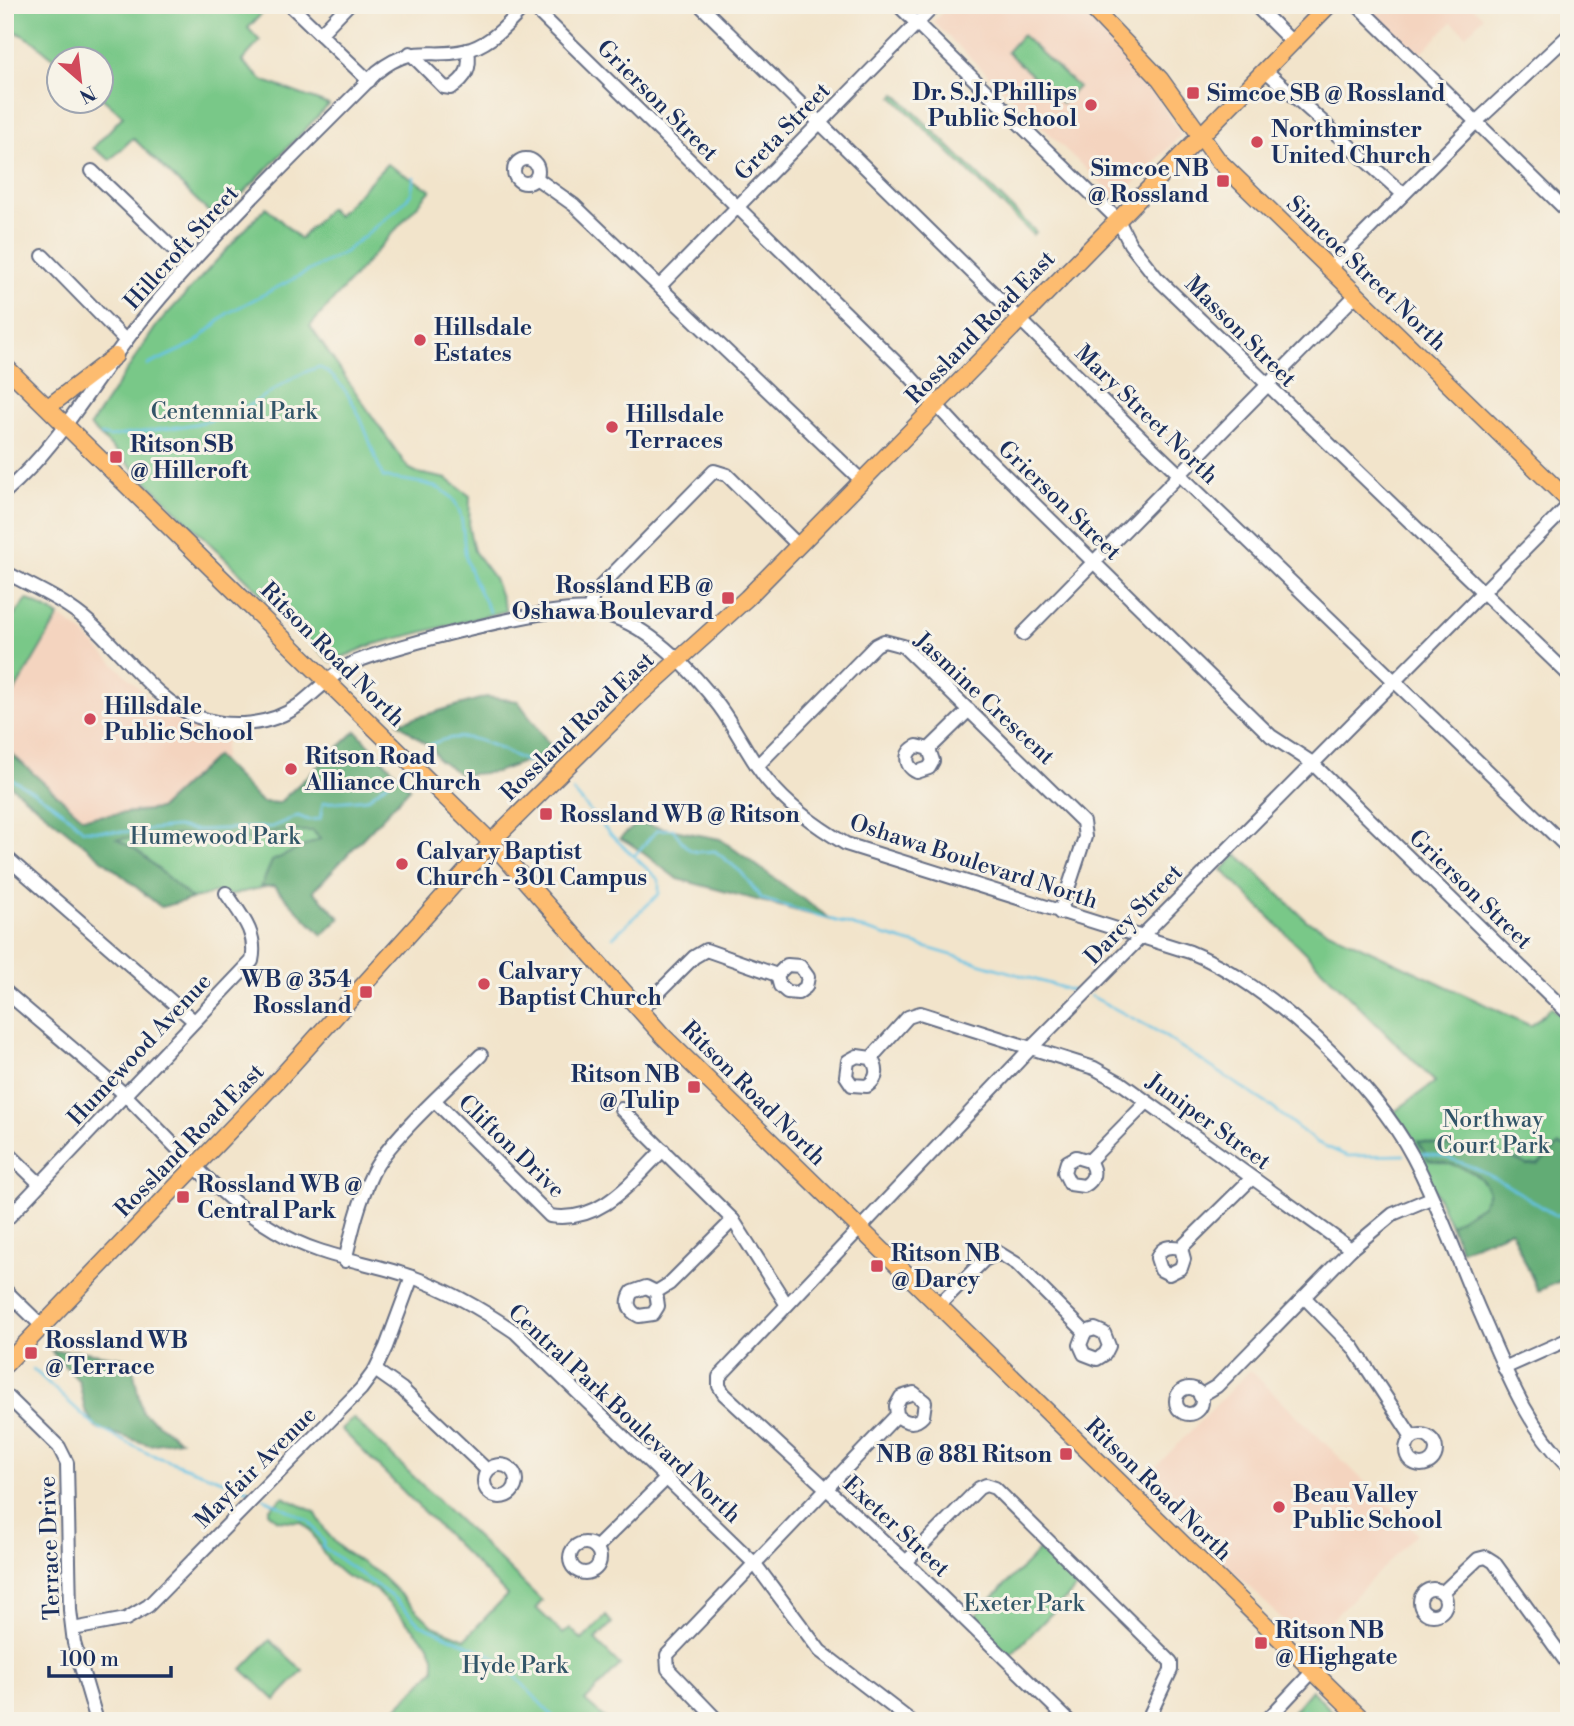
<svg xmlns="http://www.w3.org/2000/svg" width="1574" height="1726" viewBox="0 0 1574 1726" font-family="'Libre Bodoni',serif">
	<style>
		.built { fill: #f4d4bf }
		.green { fill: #79c888; stroke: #4a7c73; stroke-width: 2 }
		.forest { fill: #62ac74; stroke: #3e6e69; stroke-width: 2 }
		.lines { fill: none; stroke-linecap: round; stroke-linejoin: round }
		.stream { stroke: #66c3e4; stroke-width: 2.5 }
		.minor-casing { stroke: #666e84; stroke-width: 16 }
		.major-casing { stroke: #666e84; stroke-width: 19 }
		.minor { stroke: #fff; stroke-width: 12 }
		.major { stroke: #fdbc70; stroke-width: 16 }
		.poi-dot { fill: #d1495b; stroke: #f7f3e8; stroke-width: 2.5 }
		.labels { text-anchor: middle; stroke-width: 6; stroke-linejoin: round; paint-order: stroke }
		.poi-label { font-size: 23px; font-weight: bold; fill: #1b2f5e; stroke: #f7f3e8; text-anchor: start }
		.street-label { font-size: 23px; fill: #1b2f5e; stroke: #f7f3e8 }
		.park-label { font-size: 23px; fill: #325568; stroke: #f7f3e8 }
	</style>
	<rect width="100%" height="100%" fill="#f7f3e8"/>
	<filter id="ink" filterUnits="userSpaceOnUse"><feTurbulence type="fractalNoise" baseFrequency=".0143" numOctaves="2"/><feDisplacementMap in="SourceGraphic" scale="14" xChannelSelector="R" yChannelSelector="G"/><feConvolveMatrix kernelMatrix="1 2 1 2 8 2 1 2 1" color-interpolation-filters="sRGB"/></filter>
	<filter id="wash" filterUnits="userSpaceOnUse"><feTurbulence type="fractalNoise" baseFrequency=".00686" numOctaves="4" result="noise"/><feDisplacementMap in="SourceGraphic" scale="28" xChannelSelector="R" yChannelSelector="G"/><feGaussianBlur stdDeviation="1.57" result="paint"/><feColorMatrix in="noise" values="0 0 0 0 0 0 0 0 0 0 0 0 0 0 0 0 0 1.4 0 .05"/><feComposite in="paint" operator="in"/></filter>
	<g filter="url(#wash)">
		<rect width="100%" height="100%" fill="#f2e4cb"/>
		<!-- built -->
		<g class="built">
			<polygon points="949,5 1075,5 1122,49 1153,90 1181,135 1118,200 933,22"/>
			<polygon points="1357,5 1471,5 1483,17 1466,35 1452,22 1414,60"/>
			<polygon points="59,616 80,631 165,713 184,725 226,738 223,759 166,817 91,825 5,748 5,708"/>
			<polygon points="1250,1370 1417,1533 1308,1644 1141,1482"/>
		</g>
		<!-- green -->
		<g class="green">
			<polygon points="5,5 270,5 248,28 260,41 242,61 262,80 329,105 217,220 133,138 110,160 93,148 123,116 102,98 102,60 60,60 59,63 33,41 5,26"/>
			<polygon points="1022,35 1078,87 1062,103 1007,52"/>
			<polygon points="896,94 1036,232 1033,235 893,97"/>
			<polygon points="387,164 431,190 310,326 408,468 418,473 447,479 470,496 469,529 474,551 494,578 506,611 371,645 331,662 90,426 157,325 266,207 300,239 329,208 337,216"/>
			<polygon points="27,599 59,616 5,708 5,628"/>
			<polygon points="356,731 410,788 313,891 340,918 322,935 274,885 221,897 218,892 161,907 68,831 83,818 159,809 216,756 261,802 279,803"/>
			<polygon points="1237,854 1307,921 1531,1026 1551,1007 1569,1023 1569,1277 1538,1291 1511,1230 1461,1250 1417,1151 1394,1112 1435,1082 1222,870"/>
			<polygon points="353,1418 542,1601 536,1608 563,1634 570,1628 582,1640 606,1616 612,1623 595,1640 620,1665 585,1701 608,1721 384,1721 434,1670 434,1656 429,1645 376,1590 344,1575 329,1562 311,1531 301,1522 278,1520 269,1513 269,1509 283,1497 315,1512 326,1532 342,1550 378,1573 433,1626 465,1639 507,1595 341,1429"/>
			<polygon points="1045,1544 1083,1581 1010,1656 972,1619"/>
			<polygon points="270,1640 303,1671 275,1700 242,1669"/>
			<polygon points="1311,1690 1342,1721 1285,1721"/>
		</g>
		<!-- forest -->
		<g class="forest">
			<polygon points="486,697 518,701 554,751 496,772 461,775 438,759 433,749 398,723"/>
			<polygon points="356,731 410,788 313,891 340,918 322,935 274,886 261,887 272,861 320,839 313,831 277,831 250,839 224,839 205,833 117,839 138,851 192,899 161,907 5,781 5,748 83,818 159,809 216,756 261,802 279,803"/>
			<path d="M638 823 720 839 832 920 678 879C657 866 641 848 620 838Z"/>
			<path d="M1418 1141 1510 1157 1527 1165 1538 1164 1559 1145 1569 1148V1277L1538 1291 1511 1230 1461 1250 1450 1225 1482 1205 1489 1192C1480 1167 1450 1164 1428 1160Z"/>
			<polygon points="51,1351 79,1351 131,1359 142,1412 180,1440 150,1445 96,1428 85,1410 79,1381"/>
		</g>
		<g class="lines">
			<!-- stream -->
			<g class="stream">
				<polyline points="148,365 195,343 228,313 345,252 397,209 411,194 414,177"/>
				<path d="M101 435 110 437C151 429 200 428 238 411 266 398 289 376 319 367 356 386 368 441 383 477 402 481 435 481 450 496 466 512 462 538 466 558 471 577 481 595 490 612"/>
				<path d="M428 746C470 723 499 752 538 766"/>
				<path d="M5 775C32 791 62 807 83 830L123 832 176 827 196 830 272 827 298 816 308 820 320 819 323 803 367 799 394 778"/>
				<polyline points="573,791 609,833 659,880 659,894 613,937"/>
				<path d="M634 856 657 830 673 829C689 851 687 854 715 851L741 872 762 899 1077 992"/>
				<polyline points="1091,996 1155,1030 1269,1105 1316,1142 1347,1156 1404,1155"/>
				<path d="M1419 1154C1463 1153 1520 1193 1556 1216L1569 1209"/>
				<polyline points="33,1369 95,1426 147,1453 252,1491"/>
				<polyline points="264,1498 309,1521 324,1542 322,1546 395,1599 420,1624 489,1654 505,1665 557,1721"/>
				<polyline points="1304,1709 1312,1721"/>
			</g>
		</g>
	</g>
	<g filter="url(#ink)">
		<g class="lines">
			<defs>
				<g id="minor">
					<polyline points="290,5 369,81"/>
					<polyline points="531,5 906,372 967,438 1271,736 1311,762 1569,1014"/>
					<polyline points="700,5 1103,401 1569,849"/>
					<polyline points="898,5 1118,220 1130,244 1156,277 1569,675"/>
					<polyline points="1255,5 1293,43"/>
					<polyline points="1357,5 1569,213"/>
					<polyline points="320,34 348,5"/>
					<path d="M410 53 444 87 451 88C467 77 471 68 468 50"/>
					<polyline points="1266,71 1403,194"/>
					<circle cx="526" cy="171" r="12"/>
					<polyline points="92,171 190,265"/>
					<polyline points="536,178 574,205 862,481"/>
					<polyline points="43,256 126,341"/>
					<polyline points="1330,268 1476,122 1569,35"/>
					<polyline points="660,286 935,5"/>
					<path d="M5 492C64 441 97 373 147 314 218 228 299 151 377 72 415 41 433 61 471 49 494 41 510 22 526 5"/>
					<path d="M5 572C35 588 66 601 91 624 122 652 159 704 198 717 230 729 271 726 299 705 317 691 333 673 353 663 392 646 551 605 590 610 598 612 608 615 616 618 655 632 694 673 719 706 737 730 749 758 768 781 789 807 817 827 846 844L1190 952C1268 983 1374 1082 1413 1157 1439 1206 1458 1261 1480 1312 1505 1368 1524 1423 1569 1467"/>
					<polyline points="589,610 594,593 714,471 727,475 799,546"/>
					<polyline points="1023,634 1356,295"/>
					<path d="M929 749 933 761 929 768 917 772C904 766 904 752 917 746L929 749 969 710"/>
					<polyline points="757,766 876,645 884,641 903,646 1083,822 1085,837 1060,913"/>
					<polyline points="5,856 194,1021"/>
					<path d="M5 991C45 1026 88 1060 126 1096 174 1143 217 1197 276 1231 318 1257 367 1261 412 1277 449 1290 483 1310 515 1332L755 1564 820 1651 911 1721"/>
					<polyline points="641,1010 694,957 706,950 777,975 780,986 787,992 798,993 806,987 808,977 800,966 787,965 777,975"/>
					<path d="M871 1058C878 1068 879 1078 867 1086L852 1085 846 1076 848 1061 857 1056 871 1058 908 1017 920 1013 1094 1068 1121 1083 1351 1249"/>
					<path d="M435 1101 550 1216C601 1224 631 1182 663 1150"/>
					<polyline points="621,1109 733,1220 787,1305"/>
					<polyline points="5,1150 40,1184"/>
					<path d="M1089 1161C1096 1171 1095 1180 1084 1186L1070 1184 1064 1172 1067 1162 1076 1157 1089 1161 1146 1103"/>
					<path d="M5 1221 252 961C258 933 241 915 226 893"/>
					<path d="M1181 1248C1170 1246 1161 1246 1157 1258L1161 1270 1169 1274 1181 1268 1184 1259 1181 1248 1252 1178"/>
					<path d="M345 1261C352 1231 359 1201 372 1174 388 1140 453 1083 481 1055"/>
					<polyline points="5,1290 42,1326"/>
					<path d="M656 1292 658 1306 653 1314 639 1316C628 1311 626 1302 632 1292L646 1287 656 1292 669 1284 733 1220"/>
					<polyline points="1305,1298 1353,1347 1412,1437"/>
					<polyline points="939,1305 984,1260 999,1253 1017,1264 1085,1332 1095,1329 1104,1333 1109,1346 1105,1354 1097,1359 1084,1354 1080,1345 1085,1332"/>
					<polyline points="1504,1368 1569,1339"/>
					<polyline points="375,1370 402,1389 487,1470"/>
					<circle cx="1189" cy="1401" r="13"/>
					<polyline points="5,1394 59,1447 67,1463 70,1610 74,1643 97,1721"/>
					<polyline points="1200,1396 1217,1386 1351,1249 1393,1214 1431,1198"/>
					<circle cx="1421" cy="1450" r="15"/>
					<circle cx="500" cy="1481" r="16"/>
					<circle cx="585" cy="1558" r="15"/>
					<polyline points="596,1548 667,1478"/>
					<polyline points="906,1562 979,1488 986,1485 995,1488 1171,1662 1171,1670 1147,1721"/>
					<circle cx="1433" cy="1602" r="13"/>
					<polyline points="1443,1592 1478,1559 1486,1557 1494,1562 1569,1666"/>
					<polyline points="73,1629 126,1619 148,1606 361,1389 375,1370 386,1347 412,1277"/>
					<path d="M718 1721 668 1669 667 1655 897 1415 896 1406 901 1397 914 1393 925 1402 923 1416C915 1425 905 1423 897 1415"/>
					<polyline points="1069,1721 906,1562 724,1394 719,1386 719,1377 1031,1048 1569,505"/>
					<polyline points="1266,1721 1313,1671"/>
				</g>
				<g id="major">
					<polyline points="1089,5 1160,79 1218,160 1569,501"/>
					<polyline points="5,366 491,842 663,1036 1364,1721"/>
					<polyline points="48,407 115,356"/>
					<polyline points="5,1365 279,1079 502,831 634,700 747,598 1329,5"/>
				</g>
			</defs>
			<!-- minor casing -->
			<use href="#minor" class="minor-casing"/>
			<!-- major casing -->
			<use href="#major" class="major-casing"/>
			<!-- minor -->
			<use href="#minor" class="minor"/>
			<!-- major -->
			<use href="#major" class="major"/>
		</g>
	</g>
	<!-- markers -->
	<g class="poi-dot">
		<rect x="1186" y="86" width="14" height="14" rx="3.5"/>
		<circle cx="1091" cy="105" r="7"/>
		<circle cx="1257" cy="142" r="7"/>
		<rect x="1216" y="174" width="14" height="14" rx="3.5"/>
		<circle cx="420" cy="340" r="7"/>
		<circle cx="612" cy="427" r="7"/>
		<rect x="109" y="450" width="14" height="14" rx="3.5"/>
		<rect x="721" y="591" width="14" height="14" rx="3.5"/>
		<circle cx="90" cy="719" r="7"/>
		<circle cx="291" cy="769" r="7"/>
		<rect x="539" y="807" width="14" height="14" rx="3.5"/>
		<circle cx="402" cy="864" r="7"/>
		<circle cx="484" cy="984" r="7"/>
		<rect x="359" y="985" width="14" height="14" rx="3.5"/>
		<rect x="687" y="1080" width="14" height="14" rx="3.5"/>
		<rect x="176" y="1190" width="14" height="14" rx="3.5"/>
		<rect x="870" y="1259" width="14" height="14" rx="3.5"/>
		<rect x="24" y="1346" width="14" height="14" rx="3.5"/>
		<rect x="1059" y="1447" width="14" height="14" rx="3.5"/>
		<circle cx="1279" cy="1507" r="7"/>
		<rect x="1254" y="1636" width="14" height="14" rx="3.5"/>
	</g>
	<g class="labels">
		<!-- poi labels -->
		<g class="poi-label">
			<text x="1077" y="100" text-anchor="end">Dr. S. J. Phillips<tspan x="1077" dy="26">Public School</tspan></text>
			<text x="1207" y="101">Simcoe SB @ Rossland</text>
			<text x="1271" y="137">Northminster<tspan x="1271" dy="26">United Church</tspan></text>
			<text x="1209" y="176" text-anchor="end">Simcoe NB<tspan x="1209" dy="26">@ Rossland</tspan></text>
			<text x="434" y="335">Hillsdale<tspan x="434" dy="26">Estates</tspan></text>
			<text x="626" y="422">Hillsdale<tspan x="626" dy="26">Terraces</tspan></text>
			<text x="130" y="452">Ritson SB<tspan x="130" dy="26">@ Hillcroft</tspan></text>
			<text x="714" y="593" text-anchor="end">Rossland EB @<tspan x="714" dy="26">Oshawa Boulevard</tspan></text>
			<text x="104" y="714">Hillsdale<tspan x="104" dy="26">Public School</tspan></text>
			<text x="305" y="764">Ritson Road<tspan x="305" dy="26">Alliance Church</tspan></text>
			<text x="560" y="822">Rossland WB @ Ritson</text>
			<text x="416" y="859">Calvary Baptist<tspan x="416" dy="26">Church - 301 Campus</tspan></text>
			<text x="498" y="979">Calvary<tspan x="498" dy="26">Baptist Church</tspan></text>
			<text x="352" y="987" text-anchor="end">WB @ 354<tspan x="352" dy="26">Rossland</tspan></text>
			<text x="680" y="1082" text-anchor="end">Ritson NB<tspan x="680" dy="26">@ Tulip</tspan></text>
			<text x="197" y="1192">Rossland WB @<tspan x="197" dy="26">Central Park</tspan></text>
			<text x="891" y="1261">Ritson NB<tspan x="891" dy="26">@ Darcy</tspan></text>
			<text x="45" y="1348">Rossland WB<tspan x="45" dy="26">@ Terrace</tspan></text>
			<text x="1052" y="1462" text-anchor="end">NB @ 881 Ritson</text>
			<text x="1293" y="1502">Beau Valley<tspan x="1293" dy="26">Public School</tspan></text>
			<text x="1275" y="1638">Ritson NB<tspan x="1275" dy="26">@ Highgate</tspan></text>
		</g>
		<!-- street labels -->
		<g class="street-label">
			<text transform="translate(658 100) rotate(45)" y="8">Grierson Street</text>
			<text transform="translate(782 131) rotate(-46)" y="8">Greta Street</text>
			<text transform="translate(181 247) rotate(-48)" y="8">Hillcroft Street</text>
			<text transform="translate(1367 273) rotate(44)" y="8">Simcoe Street North</text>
			<text transform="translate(980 327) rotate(-46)" y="8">Rossland Road East</text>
			<text transform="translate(1241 331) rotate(45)" y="8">Masson Street</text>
			<text transform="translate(1147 414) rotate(44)" y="8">Mary Street North</text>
			<text transform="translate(1060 500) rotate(44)" y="8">Grierson Street</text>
			<text transform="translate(333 654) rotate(45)" y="8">Ritson Road North</text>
			<text transform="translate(985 698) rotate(43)" y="8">Jasmine Crescent</text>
			<text transform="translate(577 726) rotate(-44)" y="8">Rossland Road East</text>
			<text transform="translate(974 861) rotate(18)" y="8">Oshawa Boulevard North</text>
			<text transform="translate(1471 889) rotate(44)" y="8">Grierson Street</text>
			<text transform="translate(1133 914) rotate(-46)" y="8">Darcy Street</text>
			<text transform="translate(139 1049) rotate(-47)" y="8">Humewood Avenue</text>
			<text transform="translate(754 1093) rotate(45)" y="8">Ritson Road North</text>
			<text transform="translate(1209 1121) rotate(36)" y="8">Juniper Street</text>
			<text transform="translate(189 1140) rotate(-46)" y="8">Rossland Road East</text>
			<text transform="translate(512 1146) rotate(44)" y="8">Clifton Drive</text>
			<text transform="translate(625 1413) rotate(43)" y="8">Central Park Boulevard North</text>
			<text transform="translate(255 1467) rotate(-45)" y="8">Mayfair Avenue</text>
			<text transform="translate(1159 1489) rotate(44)" y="8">Ritson Road North</text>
			<text transform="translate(897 1526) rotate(43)" y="8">Exeter Street</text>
			<text transform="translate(49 1548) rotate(-92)" y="8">Terrace Drive</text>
		</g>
		<!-- park labels -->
		<g class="park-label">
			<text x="234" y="419">Centennial Park</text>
			<text x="215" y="844">Humewood Park</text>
			<text x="1493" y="1127">Northway<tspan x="1493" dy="26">Court Park</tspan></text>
			<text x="1024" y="1611">Exeter Park</text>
			<text x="515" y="1673">Hyde Park</text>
		</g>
	</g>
	<!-- margin -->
	<rect width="1574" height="1726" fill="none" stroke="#f7f3e8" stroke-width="28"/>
	<!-- north arrow -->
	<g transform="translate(80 80) rotate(152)"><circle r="33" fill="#f7f3e8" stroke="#9fa5b1" stroke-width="2"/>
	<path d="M0-5L12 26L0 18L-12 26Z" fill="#d1495b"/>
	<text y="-10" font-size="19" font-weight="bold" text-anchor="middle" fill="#1b2f5e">N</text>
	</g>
	<!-- scale -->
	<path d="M49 1666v10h122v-10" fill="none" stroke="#1b2f5e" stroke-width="3.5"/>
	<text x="60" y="1666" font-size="21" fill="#1b2f5e" stroke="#f7f3e8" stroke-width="5" paint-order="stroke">100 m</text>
</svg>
